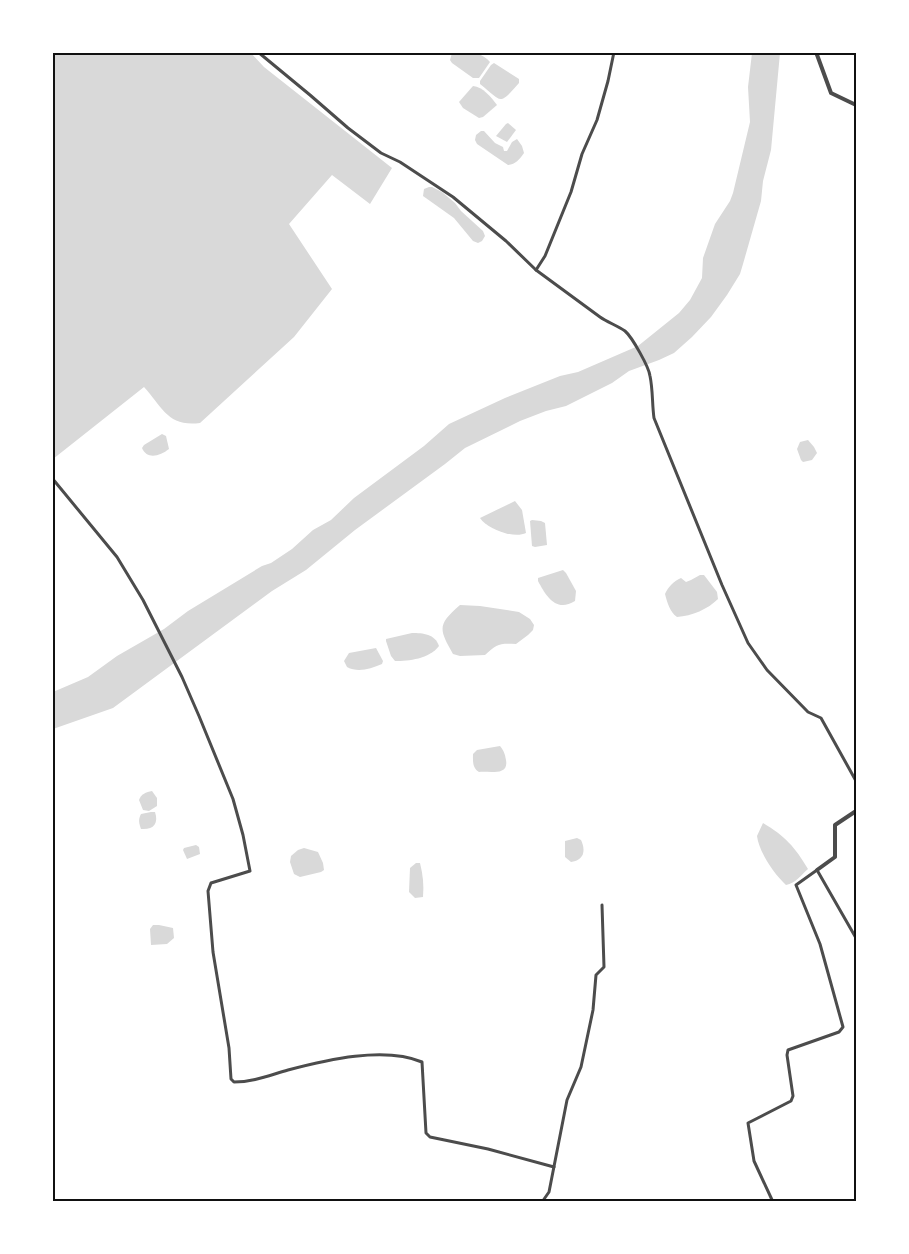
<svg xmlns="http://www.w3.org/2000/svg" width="909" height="1254" viewBox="0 0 909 1254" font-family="'Alegreya Sans',sans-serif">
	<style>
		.water { fill: #d9d9d9 }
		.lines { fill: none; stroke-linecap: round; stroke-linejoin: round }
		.minor { stroke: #4c4c4c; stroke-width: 3 }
		.tertiary { stroke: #4c4c4c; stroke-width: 4 }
		.neatline { fill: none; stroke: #111; stroke-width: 2 }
	</style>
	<rect width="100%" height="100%" fill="#fff"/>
	<!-- water -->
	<g class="water">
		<path d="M53 52 251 53 264 67 392 168 370 204 332 175 289 224 332 289 294 337 200 423C168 427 163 408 144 387L53 459Z"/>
		<path d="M452 53C466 52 480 50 490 62L479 78H473L452 63 450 60Z"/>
		<polygon points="752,53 780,53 771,150 763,181 761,201 743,264 740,274 727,295 711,317 692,337 674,353 659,360 629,371 612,383 566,406 546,411 520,421 465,448 445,464 355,530 306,570 272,591 113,708 53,729 53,692 88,677 117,656 164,629 188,611 262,566 271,563 292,549 313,530 331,520 354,498 424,446 449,424 505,398 560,376 578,372 638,346 679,313 690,300 702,278 703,258 715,224 730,201 733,193 750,122 748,87"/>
		<path d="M494 63 519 79V83C498 107 502 101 480 84V81L491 65Z"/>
		<path d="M473 86C483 87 491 97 497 105L483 117 479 118 463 108 459 102Z"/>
		<polygon points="508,123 516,130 507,142 496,136 506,124"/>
		<path d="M481 131H484L495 143 503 147 504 151H507L512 142 517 139 522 146 524 153C519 160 516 164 508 165L477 144 475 140 476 135Z"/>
		<polygon points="429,187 432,187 442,192 455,203 461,211 483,231 485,236 482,241 478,243 473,241 454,218 423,196 424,189"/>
		<path d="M162 434 166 436 169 449C160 456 147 460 142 448L144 445Z"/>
		<polygon points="808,440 814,447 817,453 812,460 803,462 801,460 797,449 800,442"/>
		<path d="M515 501 522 510 526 533C514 539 487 529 480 518Z"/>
		<polygon points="532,520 541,521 545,523 547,545 535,547 532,546 530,521"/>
		<path d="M563 570 566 573 576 591 575 601C556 613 546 596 538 581V578Z"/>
		<path d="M700 575H704L717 592 718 599C708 609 692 616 677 617 670 612 667 602 665 594 668 587 674 581 681 578L686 582 691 580Z"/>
		<path d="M460 605 480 606 519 612 530 619 534 625 533 630 528 635 516 644C499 643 497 644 485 655L460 656 453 654C439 629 437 625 460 605Z"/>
		<path d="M412 633C423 633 435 634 439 646 429 659 409 661 395 661L391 656 386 641V639Z"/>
		<path d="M376 648 383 661 382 664C370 669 358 673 347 667L344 661 349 653Z"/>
		<path d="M500 746C504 751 505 754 506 760 509 776 490 771 479 772 472 768 473 760 473 754L477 750Z"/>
		<path d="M152 791 157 798V806L149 811 143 810 139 800C141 794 146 792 152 791Z"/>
		<path d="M151 812H155C159 824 153 830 141 829 139 823 138 820 141 814Z"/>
		<path d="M763 823C785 836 795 847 808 869 801 875 796 883 786 885 774 874 759 852 757 836Z"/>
		<path d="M577 838 581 840C586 851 584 860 571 862L565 857V841Z"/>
		<polygon points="196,845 199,847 200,854 187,859 183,850 184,848"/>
		<polygon points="304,848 318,852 323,863 324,870 321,872 300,877 294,874 290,862 291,856 298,850"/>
		<path d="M416 863H420C423 875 424 885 423 897L415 898 409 892 410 868Z"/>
		<polygon points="153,925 159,925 173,928 174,938 167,944 151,945 150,929"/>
	</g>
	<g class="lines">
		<!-- minor -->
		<g class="minor">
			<path d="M258 52 310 95 348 128 381 153 400 162 453 197 506 241 536 270 600 317C607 322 618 326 625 331 632 337 649 367 650 376 653 390 652 404 654 418L722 585 748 643 767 670 808 712 821 718 856 781"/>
			<polyline points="536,270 545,256 571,192 582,154 597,120 608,81 614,52"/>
			<path d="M52 478 117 557 143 600 182 677 199 716 233 799 243 835 250 871 211 883 208 891 213 952 229 1048 231 1079 234 1082C253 1082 270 1075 288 1070 326 1060 384 1046 422 1062L426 1133 430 1137 488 1149 554 1167"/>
			<polyline points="542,1202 549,1192 567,1100 581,1067 593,1010 596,975 604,967 602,905"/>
			<polyline points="773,1202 754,1161 748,1123 791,1101 793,1096 787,1055 788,1050 839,1032 843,1027 820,944 796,885 817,870 856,938"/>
		</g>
		<!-- tertiary -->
		<g class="tertiary">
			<polyline points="816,52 831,93 856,105"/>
			<polyline points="817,870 835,857 835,825 856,811"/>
		</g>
	</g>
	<!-- border -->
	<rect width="909" height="1254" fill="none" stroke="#ffffff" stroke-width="108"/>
	<rect x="54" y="54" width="801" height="1146" class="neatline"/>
</svg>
